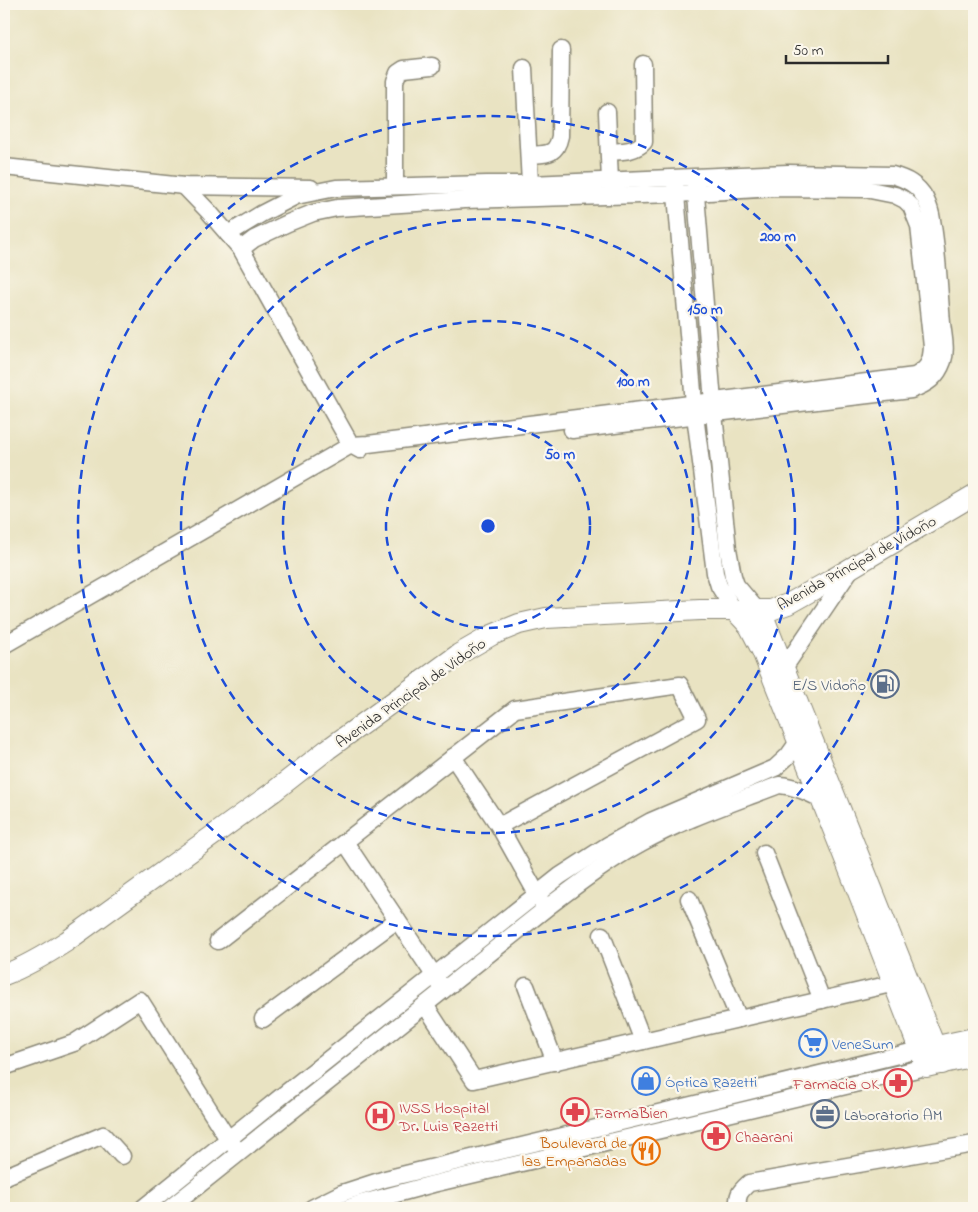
<svg xmlns="http://www.w3.org/2000/svg" width="978" height="1212" viewBox="0 0 978 1212" font-family="'Indie Flower',sans-serif">
	<style>
		.lines { fill: none; stroke-linecap: round; stroke-linejoin: round }
		.minor-casing { stroke: #8a8776; stroke-width: 19 }
		.major-casing { stroke: #8a8776; stroke-width: 22 }
		.minor { stroke: #fff; stroke-width: 16 }
		.major { stroke: #fff; stroke-width: 20 }
		.ring { fill: none; stroke: #1d4ed8; stroke-width: 2.5; stroke-dasharray: 9 6 }
		.labels { text-anchor: middle; stroke-width: 4.5; stroke-linejoin: round; paint-order: stroke }
		.street-label { font-size: 16px; fill: #2b2b2b; stroke: #fbf7ec }
		.service-label { font-size: 16px; fill: #4e5e75; stroke: #fbf7ec; text-anchor: end }
		.shop-label { font-size: 16px; fill: #366cbe; stroke: #fbf7ec; text-anchor: start }
		.health-label { font-size: 16px; fill: #be3a42; stroke: #fbf7ec; text-anchor: start }
		.food-label { font-size: 16px; fill: #c56008; stroke: #fbf7ec; text-anchor: end }
		.centre { fill: #1d4ed8; stroke: #fbf7ec; stroke-width: 2.5 }
		.ring-label { font-size: 15px; text-anchor: middle; font-weight: bold; fill: #1d4ed8; stroke: #fbf7ec; stroke-width: 4.5; stroke-linejoin: round; paint-order: stroke }
	</style>
	<rect width="100%" height="100%" fill="#fbf7ec"/>
	<filter id="ink" filterUnits="userSpaceOnUse"><feTurbulence type="fractalNoise" baseFrequency=".02" numOctaves="2"/><feDisplacementMap in="SourceGraphic" scale="10" xChannelSelector="R" yChannelSelector="G"/><feConvolveMatrix kernelMatrix="1 2 1 2 8 2 1 2 1" color-interpolation-filters="sRGB"/></filter>
	<filter id="wash" filterUnits="userSpaceOnUse"><feTurbulence type="fractalNoise" baseFrequency=".0096" numOctaves="4" result="noise"/><feDisplacementMap in="SourceGraphic" scale="20" xChannelSelector="R" yChannelSelector="G"/><feGaussianBlur stdDeviation="1.12" result="paint"/><feColorMatrix in="noise" values="0 0 0 0 0 0 0 0 0 0 0 0 0 0 0 0 0 1.4 0 .05"/><feComposite in="paint" operator="in"/></filter>
	<g filter="url(#wash)">
		<rect width="100%" height="100%" fill="#e9e3c2"/>
	</g>
	<g filter="url(#ink)">
		<g class="lines">
			<defs>
				<g id="minor">
					<polyline points="524,68 530,184"/>
					<polyline points="607,112 610,181"/>
					<path d="M609 152C621 151 635 152 644 142L643 64"/>
					<path d="M529 155C546 154 556 156 560 136L561 50"/>
					<polyline points="4,167 184,186 311,188"/>
					<polyline points="675,183 695,415 715,573 719,586 734,610"/>
					<polyline points="695,183 714,414 728,549 733,576 736,585 757,610"/>
					<polyline points="184,186 209,212 241,249 351,445 360,450"/>
					<polyline points="395,186 395,81 398,73 404,69 432,66"/>
					<path d="M228 234 261 214 296 196 336 188 487 184H530L788 173 892 175C906 179 917 184 925 198 928 204 931 213 932 220 938 254 939 289 942 323 943 334 947 350 943 361 937 378 927 384 911 390L572 430"/>
					<path d="M4 645 351 445 368 444 915 376C929 368 931 362 932 347L919 226 911 206 905 200 895 195 865 189 776 188 676 194 465 200 337 208 313 213 288 223 254 239 241 249"/>
					<polyline points="784,668 851,569"/>
					<polyline points="453,757 499,826 542,903"/>
					<polyline points="345,842 440,984"/>
					<polyline points="764,853 822,1000"/>
					<polyline points="689,899 739,1019"/>
					<polyline points="602,935 643,1041"/>
					<polyline points="218,941 515,709 680,685 697,719 499,826"/>
					<polyline points="526,986 555,1062"/>
					<polyline points="425,1005 474,1080 904,981"/>
					<polyline points="263,1019 397,920"/>
					<polyline points="4,1067 74,1043 140,1000 228,1139 235,1147"/>
					<polyline points="4,1177 103,1135 122,1156"/>
					<polyline points="143,1208 282,1096 560,876 608,845 651,821 775,768 788,756 798,742"/>
					<path d="M170 1208 549 906C578 884 608 861 641 843 684 819 733 803 779 785 794 786 807 792 821 799"/>
					<polyline points="312,1208 342,1193 385,1179 919,1050"/>
					<polyline points="348,1208 359,1204 433,1184 926,1067"/>
					<path d="M738 1208C737 1195 739 1192 749 1183L974 1144"/>
				</g>
				<g id="major">
					<polyline points="734,610 749,626 762,651 858,892 926,1067 974,1056"/>
					<polyline points="757,610 766,623 942,1064"/>
					<path d="M4 975C27 966 47 954 67 941L273 792 328 749 459 654 492 635 519 624 546 618 700 610H771L788 604 829 581 974 495"/>
					<polyline points="923,1049 974,1038"/>
				</g>
			</defs>
			<!-- minor casing -->
			<use href="#minor" class="minor-casing"/>
			<!-- major casing -->
			<use href="#major" class="major-casing"/>
			<!-- minor -->
			<use href="#minor" class="minor"/>
			<!-- major -->
			<use href="#major" class="major"/>
		</g>
	</g>
	<!-- distance rings -->
	<g class="ring">
		<circle cx="488" cy="526" r="102"/>
		<circle cx="488" cy="526" r="205"/>
		<circle cx="488" cy="526" r="307"/>
		<circle cx="488" cy="526" r="410"/>
	</g>
	<!-- icons -->
	<defs>
		<symbol id="fuel-ring" viewBox="-11 -11 22 22"><circle r="9.5" fill="#fbf7ec" stroke="#5c6f8a" stroke-width="1.5"/><path d="M-5.5-6h7V0h2V4h1.3V-2.5L3-4.5l.8-.8L6-3V5H2.5V1h-1V6h-7ZM-4.2-4.7v3.2H.2V-4.7Z" fill="#5c6f8a"/></symbol>
		<symbol id="supermarket-ring" viewBox="-11 -11 22 22"><circle r="9.5" fill="#fbf7ec" stroke="#3f7fe0" stroke-width="1.5"/><path d="M-6-5.5h2.5l.6 2H6L4.5 2H-2.5L-4.4-4H-6ZM-1.5 3.2a1.3 1.3 0 1 0 .1 0ZM3 3.2a1.3 1.3 0 1 0 .1 0Z" fill="#3f7fe0"/></symbol>
		<symbol id="shop-ring" viewBox="-11 -11 22 22"><circle r="9.5" fill="#fbf7ec" stroke="#3f7fe0" stroke-width="1.5"/><path d="M-5-2.5h2.3a2.7 3.5 0 0 1 5.4 0H5L5.5 6h-11ZM-1.5-2.5h3a1.5 2.3 0 0 0-3 0Z" fill="#3f7fe0"/></symbol>
		<symbol id="pharmacy-ring" viewBox="-11 -11 22 22"><circle r="9.5" fill="#fbf7ec" stroke="#e0444e" stroke-width="1.5"/><path d="M-2-6h4v4h4v4h-4v4h-4v-4h-4v-4h4Z" fill="#e0444e"/></symbol>
		<symbol id="office-ring" viewBox="-11 -11 22 22"><circle r="9.5" fill="#fbf7ec" stroke="#5c6f8a" stroke-width="1.5"/><path d="M-6-3h4V-5.5h4V-3h4V5H-6ZM-1-4.5V-3h2v-1.5ZM-6 0V1H6V0Z" fill="#5c6f8a"/></symbol>
		<symbol id="hospital-ring" viewBox="-11 -11 22 22"><circle r="9.5" fill="#fbf7ec" stroke="#e0444e" stroke-width="1.5"/><path d="M-5-5h3v3.5h4V-5h3V5h-3V1.5h-4V5h-3Z" fill="#e0444e"/></symbol>
		<symbol id="restaurant-ring" viewBox="-11 -11 22 22"><circle r="9.5" fill="#fbf7ec" stroke="#e8710a" stroke-width="1.5"/><path d="M-5-6h1v4h1v-4h1v4h1v-4h1v5L-1.5 .5V6h-2V.5L-5-1ZM5-6V6H3V1.5H1.5Q1.5-4 5-6Z" fill="#e8710a"/></symbol>
	</defs>
	<g fill-rule="evenodd">
		<use href="#fuel-ring" x="869" y="668" width="32" height="32"/>
		<use href="#supermarket-ring" x="797" y="1027" width="32" height="32"/>
		<use href="#shop-ring" x="630" y="1065" width="32" height="32"/>
		<use href="#pharmacy-ring" x="882" y="1067" width="32" height="32"/>
		<use href="#pharmacy-ring" x="559" y="1096" width="32" height="32"/>
		<use href="#office-ring" x="809" y="1098" width="32" height="32"/>
		<use href="#hospital-ring" x="364" y="1100" width="32" height="32"/>
		<use href="#pharmacy-ring" x="700" y="1120" width="32" height="32"/>
		<use href="#restaurant-ring" x="630" y="1135" width="32" height="32"/>
	</g>
	<g class="labels">
		<!-- street labels -->
		<g class="street-label">
			<text transform="translate(856 562) rotate(-29)" y="6">Avenida Principal de Vidoño</text>
			<text transform="translate(410 692) rotate(-35)" y="6">Avenida Principal de Vidoño</text>
		</g>
		<!-- service labels -->
		<g class="service-label">
			<text x="866" y="690">E/S Vidoño</text>
			<text x="844" y="1120" text-anchor="start">Laboratorio AM</text>
		</g>
		<!-- shop labels -->
		<g class="shop-label">
			<text x="832" y="1049">VeneSum</text>
			<text x="665" y="1087">Óptica Razetti</text>
		</g>
		<!-- health labels -->
		<g class="health-label">
			<text x="879" y="1089" text-anchor="end">Farmacia OK</text>
			<text x="399" y="1113">IVSS Hospital<tspan x="399" dy="18">Dr. Luis Razetti</tspan></text>
			<text x="594" y="1118">FarmaBien</text>
			<text x="735" y="1142">Chaarani</text>
		</g>
		<!-- food labels -->
		<g class="food-label">
			<text x="627" y="1148">Boulevard de<tspan x="627" dy="18">las Empanadas</tspan></text>
		</g>
	</g>
	<circle cx="488" cy="526" r="8" class="centre"/>
	<g class="ring-label">
		<text x="778" y="241">200 m</text>
		<text x="705" y="314">150 m</text>
		<text x="633" y="386">100 m</text>
		<text x="560" y="459">50 m</text>
	</g>
	<!-- margin -->
	<rect width="978" height="1212" fill="none" stroke="#fbf7ec" stroke-width="20"/>
	<!-- scale -->
	<path d="M786 55v8h102v-8" fill="none" stroke="#2b2b2b" stroke-width="2.5"/>
	<text x="793" y="55" font-size="15" fill="#2b2b2b" stroke="#fbf7ec" stroke-width="4" paint-order="stroke">50 m</text>
</svg>
